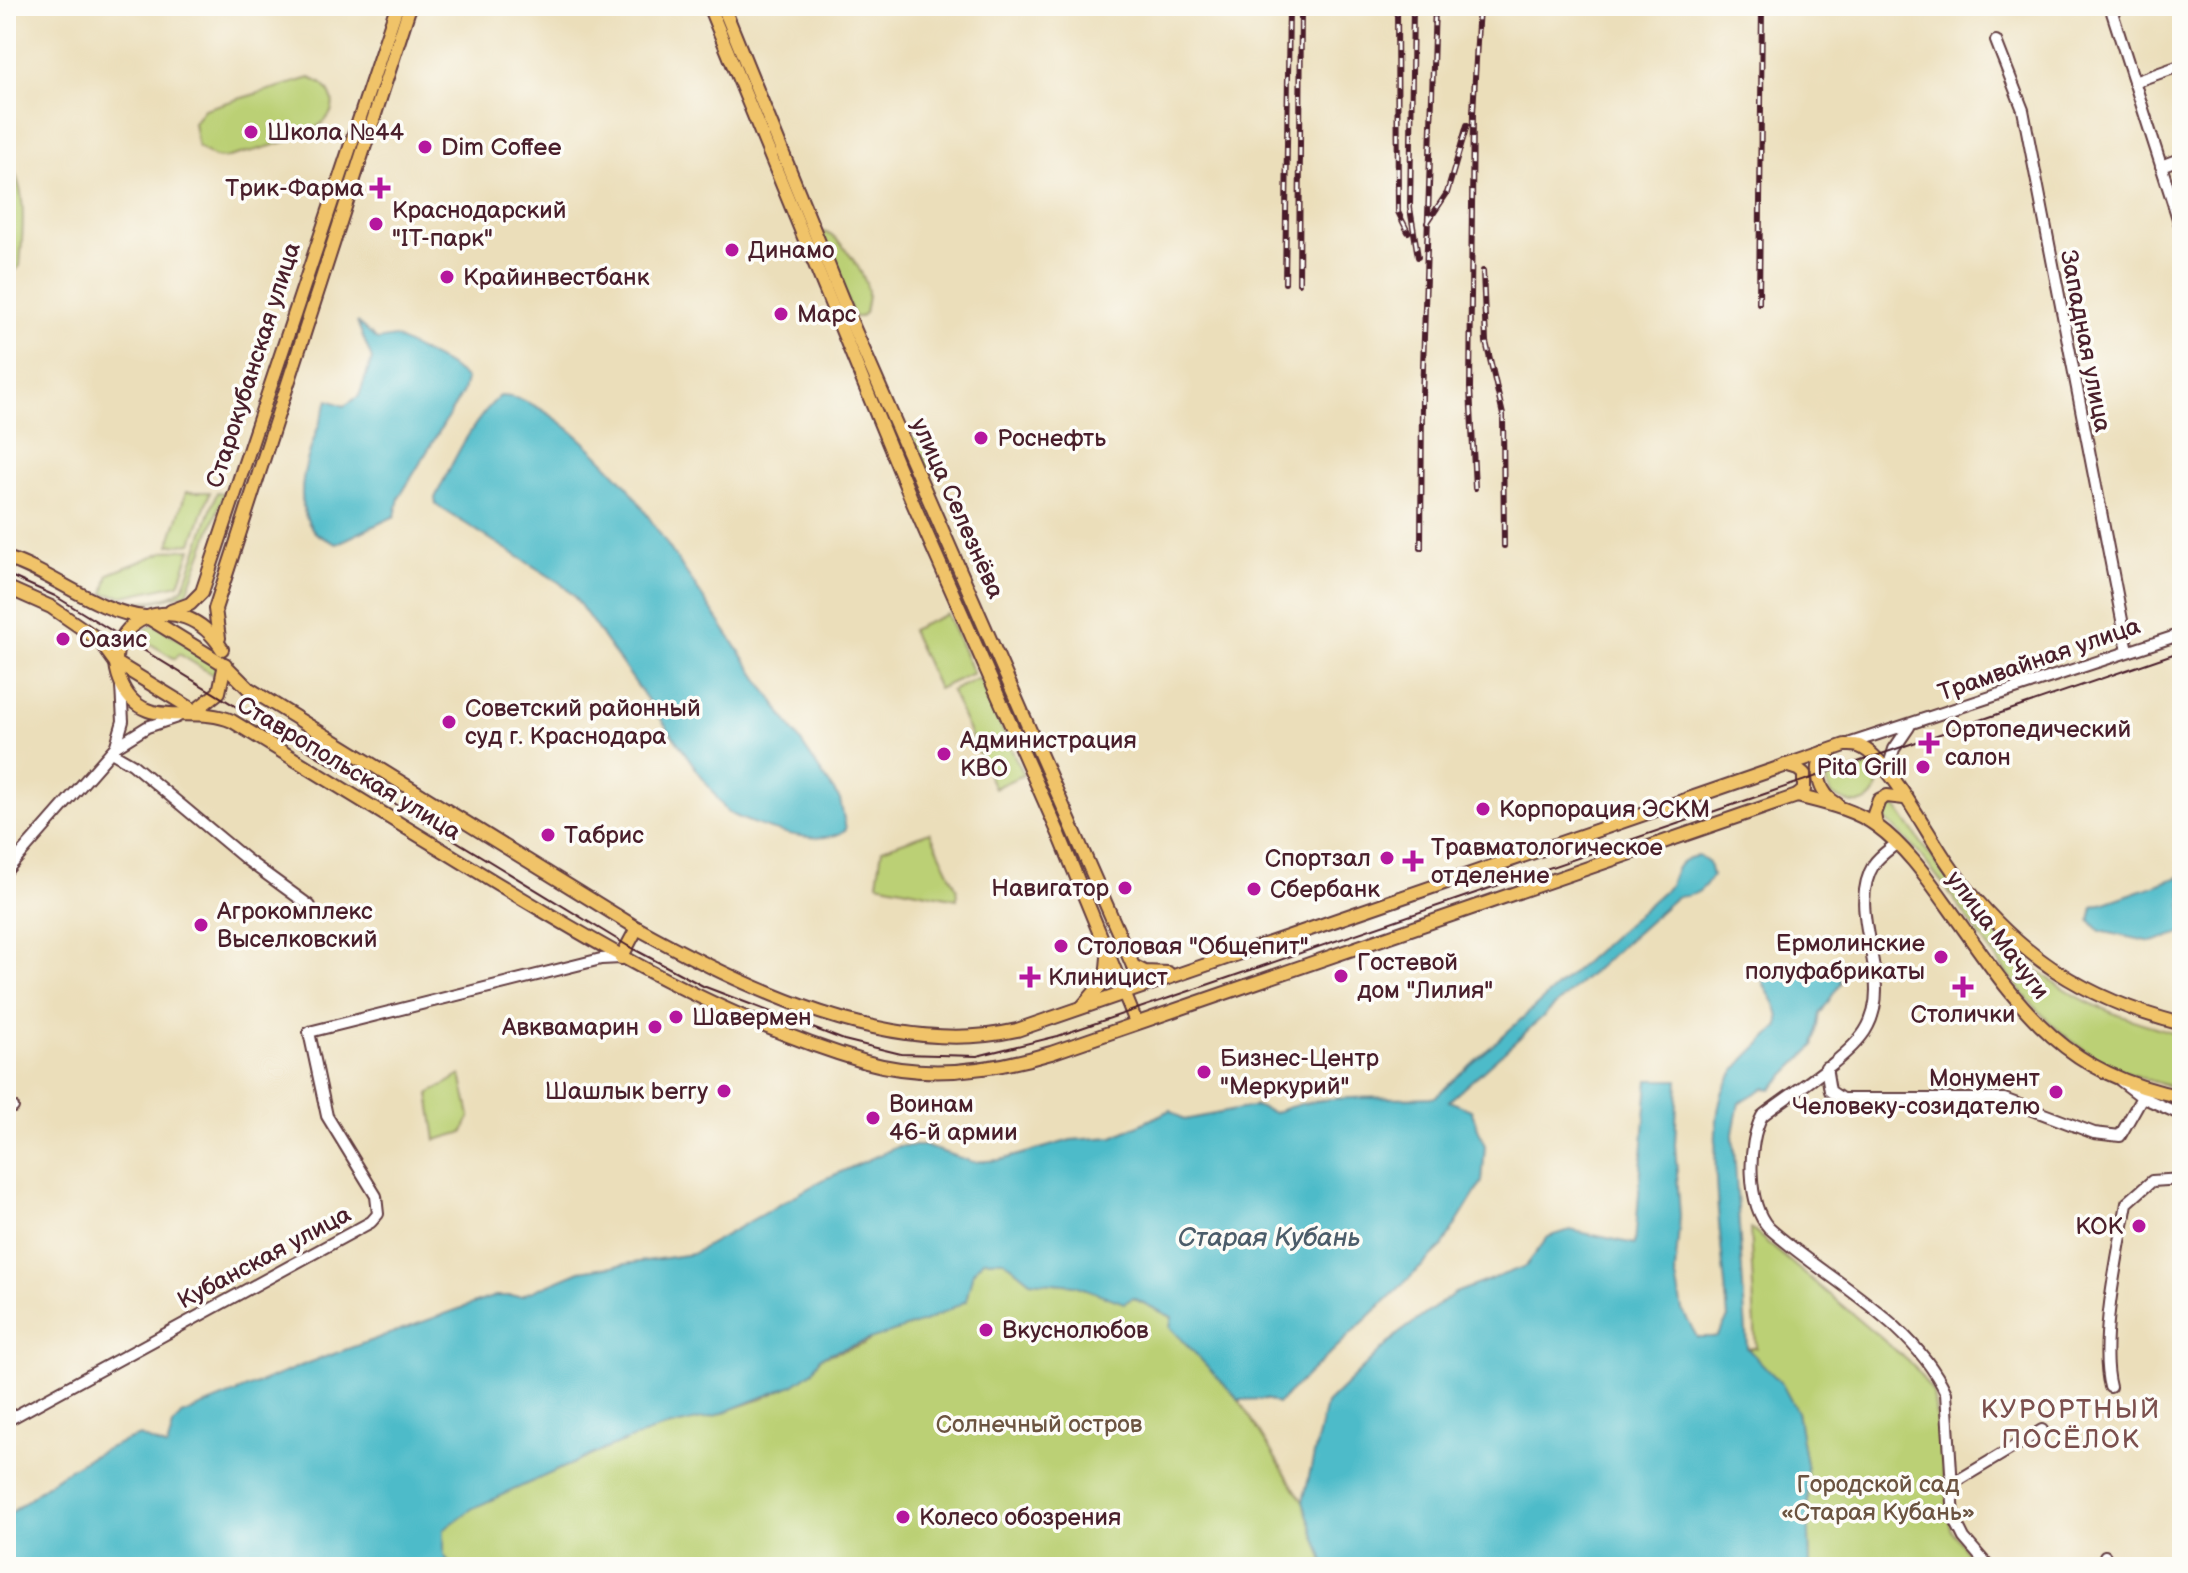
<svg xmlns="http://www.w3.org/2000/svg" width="2188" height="1573" viewBox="0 0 2188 1573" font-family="'Balsamiq Sans',sans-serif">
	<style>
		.green { fill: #bbd074; stroke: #827850; stroke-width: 2 }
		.water { fill: #4ebbc9; stroke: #4c6d7a; stroke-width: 2 }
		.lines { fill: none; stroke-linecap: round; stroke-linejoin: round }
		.minor-casing { stroke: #623c40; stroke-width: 14 }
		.major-casing { stroke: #623c40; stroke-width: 16 }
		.minor { stroke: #fff; stroke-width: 10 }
		.major { stroke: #f0c369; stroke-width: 12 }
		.tram { stroke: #4a1f2b; stroke-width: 2 }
		.rail-casing { stroke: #4a1f2b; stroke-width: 6 }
		.rail { stroke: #fdfcf7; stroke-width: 3; stroke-dasharray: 9; stroke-linecap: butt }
		.poi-dot { fill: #b5179e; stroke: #fdfcf7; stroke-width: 3 }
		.labels { text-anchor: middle; stroke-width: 7; stroke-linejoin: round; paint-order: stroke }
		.poi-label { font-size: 24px; fill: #4a1f2b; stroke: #fdfcf7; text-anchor: start }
		.street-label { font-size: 24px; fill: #4a1f2b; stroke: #fdfcf7 }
		.park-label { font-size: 24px; fill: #6c5441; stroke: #fdfcf7 }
		.water-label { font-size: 26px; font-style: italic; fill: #4c5d6a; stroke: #fdfcf7 }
		.neighbourhood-label { font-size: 26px; letter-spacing: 2px; fill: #7c504e; stroke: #fdfcf7 }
	</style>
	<rect width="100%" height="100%" fill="#fdfcf7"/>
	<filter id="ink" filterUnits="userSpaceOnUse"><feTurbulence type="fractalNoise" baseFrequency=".0125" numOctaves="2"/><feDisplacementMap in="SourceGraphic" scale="16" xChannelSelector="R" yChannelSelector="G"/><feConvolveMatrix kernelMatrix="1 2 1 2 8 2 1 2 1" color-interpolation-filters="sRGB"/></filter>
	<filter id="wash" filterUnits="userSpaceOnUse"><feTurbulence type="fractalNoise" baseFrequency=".006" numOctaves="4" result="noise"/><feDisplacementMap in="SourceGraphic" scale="32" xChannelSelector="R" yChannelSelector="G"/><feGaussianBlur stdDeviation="1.8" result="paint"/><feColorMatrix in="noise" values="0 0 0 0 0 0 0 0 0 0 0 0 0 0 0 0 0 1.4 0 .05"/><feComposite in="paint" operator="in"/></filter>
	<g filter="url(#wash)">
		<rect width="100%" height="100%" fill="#ebdeba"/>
		<!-- green -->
		<g class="green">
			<path d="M310 78C321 82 328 87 332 99 341 136 252 150 225 158L214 157 198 147 194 123 204 109Z"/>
			<path d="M6 157C29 189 23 228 20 266L6 279Z"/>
			<path d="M824 232C841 237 867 276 868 293 868 299 866 307 865 313L860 317H854L820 237Z"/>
			<polygon points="921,425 943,473 926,474 911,437"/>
			<polygon points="186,492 210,492 192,543 169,545"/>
			<path d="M217 492 224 493 187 593 128 608 103 599C128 601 165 606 184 587Z"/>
			<polygon points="191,549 179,584 124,596 104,594 109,574 166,551"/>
			<polygon points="947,614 973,673 938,689 911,630"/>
			<polygon points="154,624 216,662 215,676 179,654 175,659 136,635"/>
			<polygon points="979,678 1023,775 994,788 951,691"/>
			<path d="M1872 765 1879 781C1874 809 1852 807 1832 795L1825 780Z"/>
			<path d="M1892 801C1947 880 2000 959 2090 1003 2119 1017 2151 1026 2182 1035V1089C2054 1062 2019 988 1948 891 1927 863 1907 835 1878 815Z"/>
			<polygon points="930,832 957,889 957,899 877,883 882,849"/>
			<polygon points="461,1075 470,1116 464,1132 436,1140 429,1094"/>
			<polygon points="1750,1228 1913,1365 1933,1393 1951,1529 1977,1567 1810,1567 1807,1470 1797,1412 1747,1348 1756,1348"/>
			<path d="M982 1260H1004L1030 1281 1075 1285 1124 1302 1133 1298 1172 1317 1239 1400 1303 1502 1326 1567H452L444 1555V1529C474 1498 523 1484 562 1468 594 1456 625 1438 658 1429 704 1416 795 1400 821 1357L864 1344 973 1272Z"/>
		</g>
		<!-- water -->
		<g class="water">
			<path d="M357 322 377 340 395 337C417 351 447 360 466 379L463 392 399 498 395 516 336 544C329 540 319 537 314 531 285 495 316 437 328 400L344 406 359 396 372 359Z"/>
			<path d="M500 396C545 396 600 456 629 488L840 800 846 829C824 851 752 825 727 812L573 595 560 583 436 505 435 498C452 464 471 421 500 396Z"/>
			<path d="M1699 856 1709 863 1712 876C1701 893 1695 896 1676 897L1449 1101 1471 1110 1485 1146 1482 1182 1442 1247 1277 1404 1266 1399 1239 1400 1170 1327 1172 1317 1133 1298 1124 1303 1075 1285 1030 1281 1004 1260H983L973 1272 966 1301 929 1320 833 1352 821 1357 813 1371 793 1385 715 1416 658 1429 603 1450 473 1508 444 1529V1555L452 1567H6V1517C49 1482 87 1452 140 1436L167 1448 173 1426 181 1415 303 1365 495 1296H521L580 1271 692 1254 823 1180 899 1146H924L973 1162 1001 1160 1071 1140 1113 1137 1171 1110 1184 1120 1256 1106 1274 1113C1322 1091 1383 1100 1435 1097L1670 885C1675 868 1679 858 1699 856Z"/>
			<polygon points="2182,876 2182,933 2152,942 2100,931 2090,920 2093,907"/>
			<path d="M1761 972H1841L1840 984 1820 1014 1814 1046 1771 1089 1764 1088 1739 1103 1733 1133 1747 1348 1782 1384 1797 1412 1807 1470 1810 1567H1326L1303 1502 1326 1404 1398 1334 1455 1293 1526 1266 1548 1237 1570 1230 1635 1244 1648 1080H1678L1675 1145 1680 1216 1675 1272 1682 1310 1697 1337H1717L1728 1318C1724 1262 1705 1139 1723 1091 1734 1065 1759 1046 1779 1026 1781 1000 1763 995 1761 972Z"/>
		</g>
	</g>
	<g filter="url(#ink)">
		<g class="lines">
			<defs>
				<g id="minor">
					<polyline points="2110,6 2182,231"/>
					<polyline points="1996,41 2023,110 2128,651"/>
					<polyline points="2134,82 2182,65"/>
					<polyline points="2161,166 2182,158"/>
					<polyline points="1851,743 2182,634"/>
					<polyline points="116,745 123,721 121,686"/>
					<polyline points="111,752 132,764 247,860 310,906"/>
					<polyline points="1887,771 1894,749 1909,727"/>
					<path d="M1897 843C1890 849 1879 856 1874 864 1843 915 1898 979 1865 1031 1847 1059 1790 1094 1762 1116 1747 1144 1747 1204 1769 1228 1827 1280 1912 1320 1946 1393L1954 1518 1964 1538 1989 1567"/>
					<polyline points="6,871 115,747 147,727 177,717"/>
					<polyline points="1826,1067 1830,1091 1842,1099 2004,1099 2094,1133 2120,1136 2142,1097"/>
					<polyline points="2121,1081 2142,1097 2182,1115"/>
					<polyline points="6,1109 13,1107"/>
					<path d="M2110 1387C2098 1342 2119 1250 2127 1203L2152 1181 2182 1179"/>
					<polyline points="6,1421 371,1222 378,1214 376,1196 327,1116 309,1032 601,959 621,958"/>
					<polyline points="1952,1484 2042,1430"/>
					<polyline points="2105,1556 2107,1567"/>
				</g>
				<g id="major">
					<polyline points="709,6 913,503 1059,834 1136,1022"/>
					<polyline points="723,6 853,326 1133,966 1145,972 1168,973"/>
					<path d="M6 558C54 573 95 612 145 617"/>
					<polyline points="6,587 51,607 99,640 115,662 195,711"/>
					<polyline points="171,611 190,604 202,592 397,6"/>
					<path d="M147 617 225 665 248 688 637 928C745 988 891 1059 1017 1030L1845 745C1852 745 1857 744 1863 748 1894 765 1932 845 1957 876 2018 956 2084 999 2182 1024"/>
					<polyline points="219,638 215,609 410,6"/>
					<path d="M222 649C181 583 97 620 120 680 140 734 192 703 232 721 314 772 397 822 480 873 603 948 726 1021 866 1062 926 1079 991 1071 1051 1053L1797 796 1804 790V774L1798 769 1785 765"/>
					<polyline points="195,711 219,692 225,664"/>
					<path d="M1824 752C1814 771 1818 793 1837 804"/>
					<path d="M1797 796C1824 803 1854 809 1877 826 1906 847 1928 879 1949 908 2017 1003 2058 1073 2182 1097"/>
					<polyline points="1876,825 1874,814 1879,800 1887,796 1904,798"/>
					<polyline points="621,958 637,928"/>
					<polyline points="1083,1006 1106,979 1108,957"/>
				</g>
			</defs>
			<!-- minor casing -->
			<use href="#minor" class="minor-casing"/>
			<!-- major casing -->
			<use href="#major" class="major-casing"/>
			<!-- minor -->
			<use href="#minor" class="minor"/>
			<!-- major -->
			<use href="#major" class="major"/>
			<!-- tram -->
			<polyline class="tram" points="6,574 55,596 628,946 703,986 844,1040 901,1054 977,1056 1058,1036 2182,651"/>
			<defs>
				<g id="rail">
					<polyline points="1397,6 1398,212 1408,232"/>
					<polyline points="1413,6 1410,208 1418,257"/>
					<polyline points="1427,223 1447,193 1467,125"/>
					<polyline points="1483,271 1486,342 1503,415 1504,546"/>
					<polyline points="1285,283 1289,6"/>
					<polyline points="1299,283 1301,6"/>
					<polyline points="1759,303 1762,6"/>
					<polyline points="1475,488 1470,388 1473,113 1479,6"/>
					<polyline points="1421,548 1422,397 1435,6"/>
				</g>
			</defs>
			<!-- rail casing -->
			<use href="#rail" class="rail-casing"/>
			<!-- rail -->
			<use href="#rail" class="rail"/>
		</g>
	</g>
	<!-- markers -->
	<g class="poi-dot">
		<circle cx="251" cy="132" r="8"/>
		<circle cx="425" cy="147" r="8"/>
		<path d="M376 176h8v8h8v8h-8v8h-8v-8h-8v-8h8z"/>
		<circle cx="376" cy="224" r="8"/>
		<circle cx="732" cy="250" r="8"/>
		<circle cx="447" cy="277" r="8"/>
		<circle cx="781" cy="314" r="8"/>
		<circle cx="981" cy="438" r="8"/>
		<circle cx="63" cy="639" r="8"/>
		<circle cx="449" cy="722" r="8"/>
		<path d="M1925 731h8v8h8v8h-8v8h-8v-8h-8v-8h8z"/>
		<circle cx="944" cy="754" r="8"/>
		<circle cx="1923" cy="767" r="8"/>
		<circle cx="1483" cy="809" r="8"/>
		<circle cx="548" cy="835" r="8"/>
		<circle cx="1387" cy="858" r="8"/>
		<path d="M1409 849h8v8h8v8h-8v8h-8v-8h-8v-8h8z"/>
		<circle cx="1125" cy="888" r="8"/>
		<circle cx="1254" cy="889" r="8"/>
		<circle cx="201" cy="925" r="8"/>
		<circle cx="1061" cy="946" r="8"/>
		<circle cx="1941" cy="957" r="8"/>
		<circle cx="1341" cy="976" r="8"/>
		<path d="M1026 965h8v8h8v8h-8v8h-8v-8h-8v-8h8z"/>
		<path d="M1959 975h8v8h8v8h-8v8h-8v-8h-8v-8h8z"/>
		<circle cx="676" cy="1017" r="8"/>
		<circle cx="655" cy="1027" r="8"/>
		<circle cx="1204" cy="1072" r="8"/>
		<circle cx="724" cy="1091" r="8"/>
		<circle cx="2056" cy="1092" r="8"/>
		<circle cx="873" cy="1118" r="8"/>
		<circle cx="2139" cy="1226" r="8"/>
		<circle cx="986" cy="1330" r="8"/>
		<circle cx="903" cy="1517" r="8"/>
	</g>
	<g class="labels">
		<!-- poi labels -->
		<g class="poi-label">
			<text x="267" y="140">Школа №44</text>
			<text x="441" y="155">Dim Coffee</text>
			<text x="364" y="196" text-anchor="end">Трик-Фарма</text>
			<text x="392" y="218">Краснодарский<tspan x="392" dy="28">"IT-парк"</tspan></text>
			<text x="748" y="258">Динамо</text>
			<text x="463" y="285">Крайинвестбанк</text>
			<text x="797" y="322">Марс</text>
			<text x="997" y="446">Роснефть</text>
			<text x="79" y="647">Оазис</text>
			<text x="465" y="716">Советский районный<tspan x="465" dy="28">суд г. Краснодара</tspan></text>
			<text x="1945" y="737">Ортопедический<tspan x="1945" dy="28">салон</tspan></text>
			<text x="960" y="748">Администрация<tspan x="960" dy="28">КВО</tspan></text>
			<text x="1907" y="775" text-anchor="end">Pita Grill</text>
			<text x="1499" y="817">Корпорация ЭСКМ</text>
			<text x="564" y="843">Табрис</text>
			<text x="1431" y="855">Травматологическое<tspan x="1431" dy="28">отделение</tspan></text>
			<text x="1371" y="866" text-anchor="end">Спортзал</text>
			<text x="1109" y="896" text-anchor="end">Навигатор</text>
			<text x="1270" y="897">Сбербанк</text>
			<text x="217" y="919">Агрокомплекс<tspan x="217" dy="28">Выселковский</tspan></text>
			<text x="1925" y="951" text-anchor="end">Ермолинские<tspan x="1925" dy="28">полуфабрикаты</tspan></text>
			<text x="1077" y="954">Столовая "Общепит"</text>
			<text x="1357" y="970">Гостевой<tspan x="1357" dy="28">дом "Лилия"</tspan></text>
			<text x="1048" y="985">Клиницист</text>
			<text x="1963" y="1022" text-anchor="middle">Столички</text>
			<text x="692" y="1025">Шавермен</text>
			<text x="639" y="1035" text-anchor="end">Авквамарин</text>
			<text x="1220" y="1066">Бизнес-Центр<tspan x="1220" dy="28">"Меркурий"</tspan></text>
			<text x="2040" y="1086" text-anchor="end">Монумент<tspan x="2040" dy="28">Человеку-созидателю</tspan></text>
			<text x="708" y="1099" text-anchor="end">Шашлык berry</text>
			<text x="889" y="1112">Воинам<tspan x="889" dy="28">46-й армии</tspan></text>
			<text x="2123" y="1234" text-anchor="end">КОК</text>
			<text x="1002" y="1338">Вкуснолюбов</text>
			<text x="919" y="1525">Колесо обозрения</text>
		</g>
		<!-- street labels -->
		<g class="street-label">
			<text transform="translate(2086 341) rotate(79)" y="8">Западная улица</text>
			<text transform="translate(253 365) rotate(-72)" y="8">Старокубанская улица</text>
			<text transform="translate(958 508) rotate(66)" y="8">улица Селезнёва</text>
			<text transform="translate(2039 659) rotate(-19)" y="8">Трамвайная улица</text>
			<text transform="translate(349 768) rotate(31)" y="8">Ставропольская улица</text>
			<text transform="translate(1998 935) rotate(53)" y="8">улица Мачуги</text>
			<text transform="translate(264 1257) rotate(-28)" y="8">Кубанская улица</text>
		</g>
		<!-- park labels -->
		<g class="park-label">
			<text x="1039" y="1432">Солнечный остров</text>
			<text x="1878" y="1492">Городской сад<tspan x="1878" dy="28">«Старая Кубань»</tspan></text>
		</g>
		<!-- water labels -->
		<g class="water-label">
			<text x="1269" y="1246">Старая Кубань</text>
		</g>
		<!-- neighbourhood labels -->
		<g class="neighbourhood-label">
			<text x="2071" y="1418">КУРОРТНЫЙ<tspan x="2071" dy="30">ПОСЁЛОК</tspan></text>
		</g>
	</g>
	<!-- margin -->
	<rect width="2188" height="1573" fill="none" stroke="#fdfcf7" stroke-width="32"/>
</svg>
